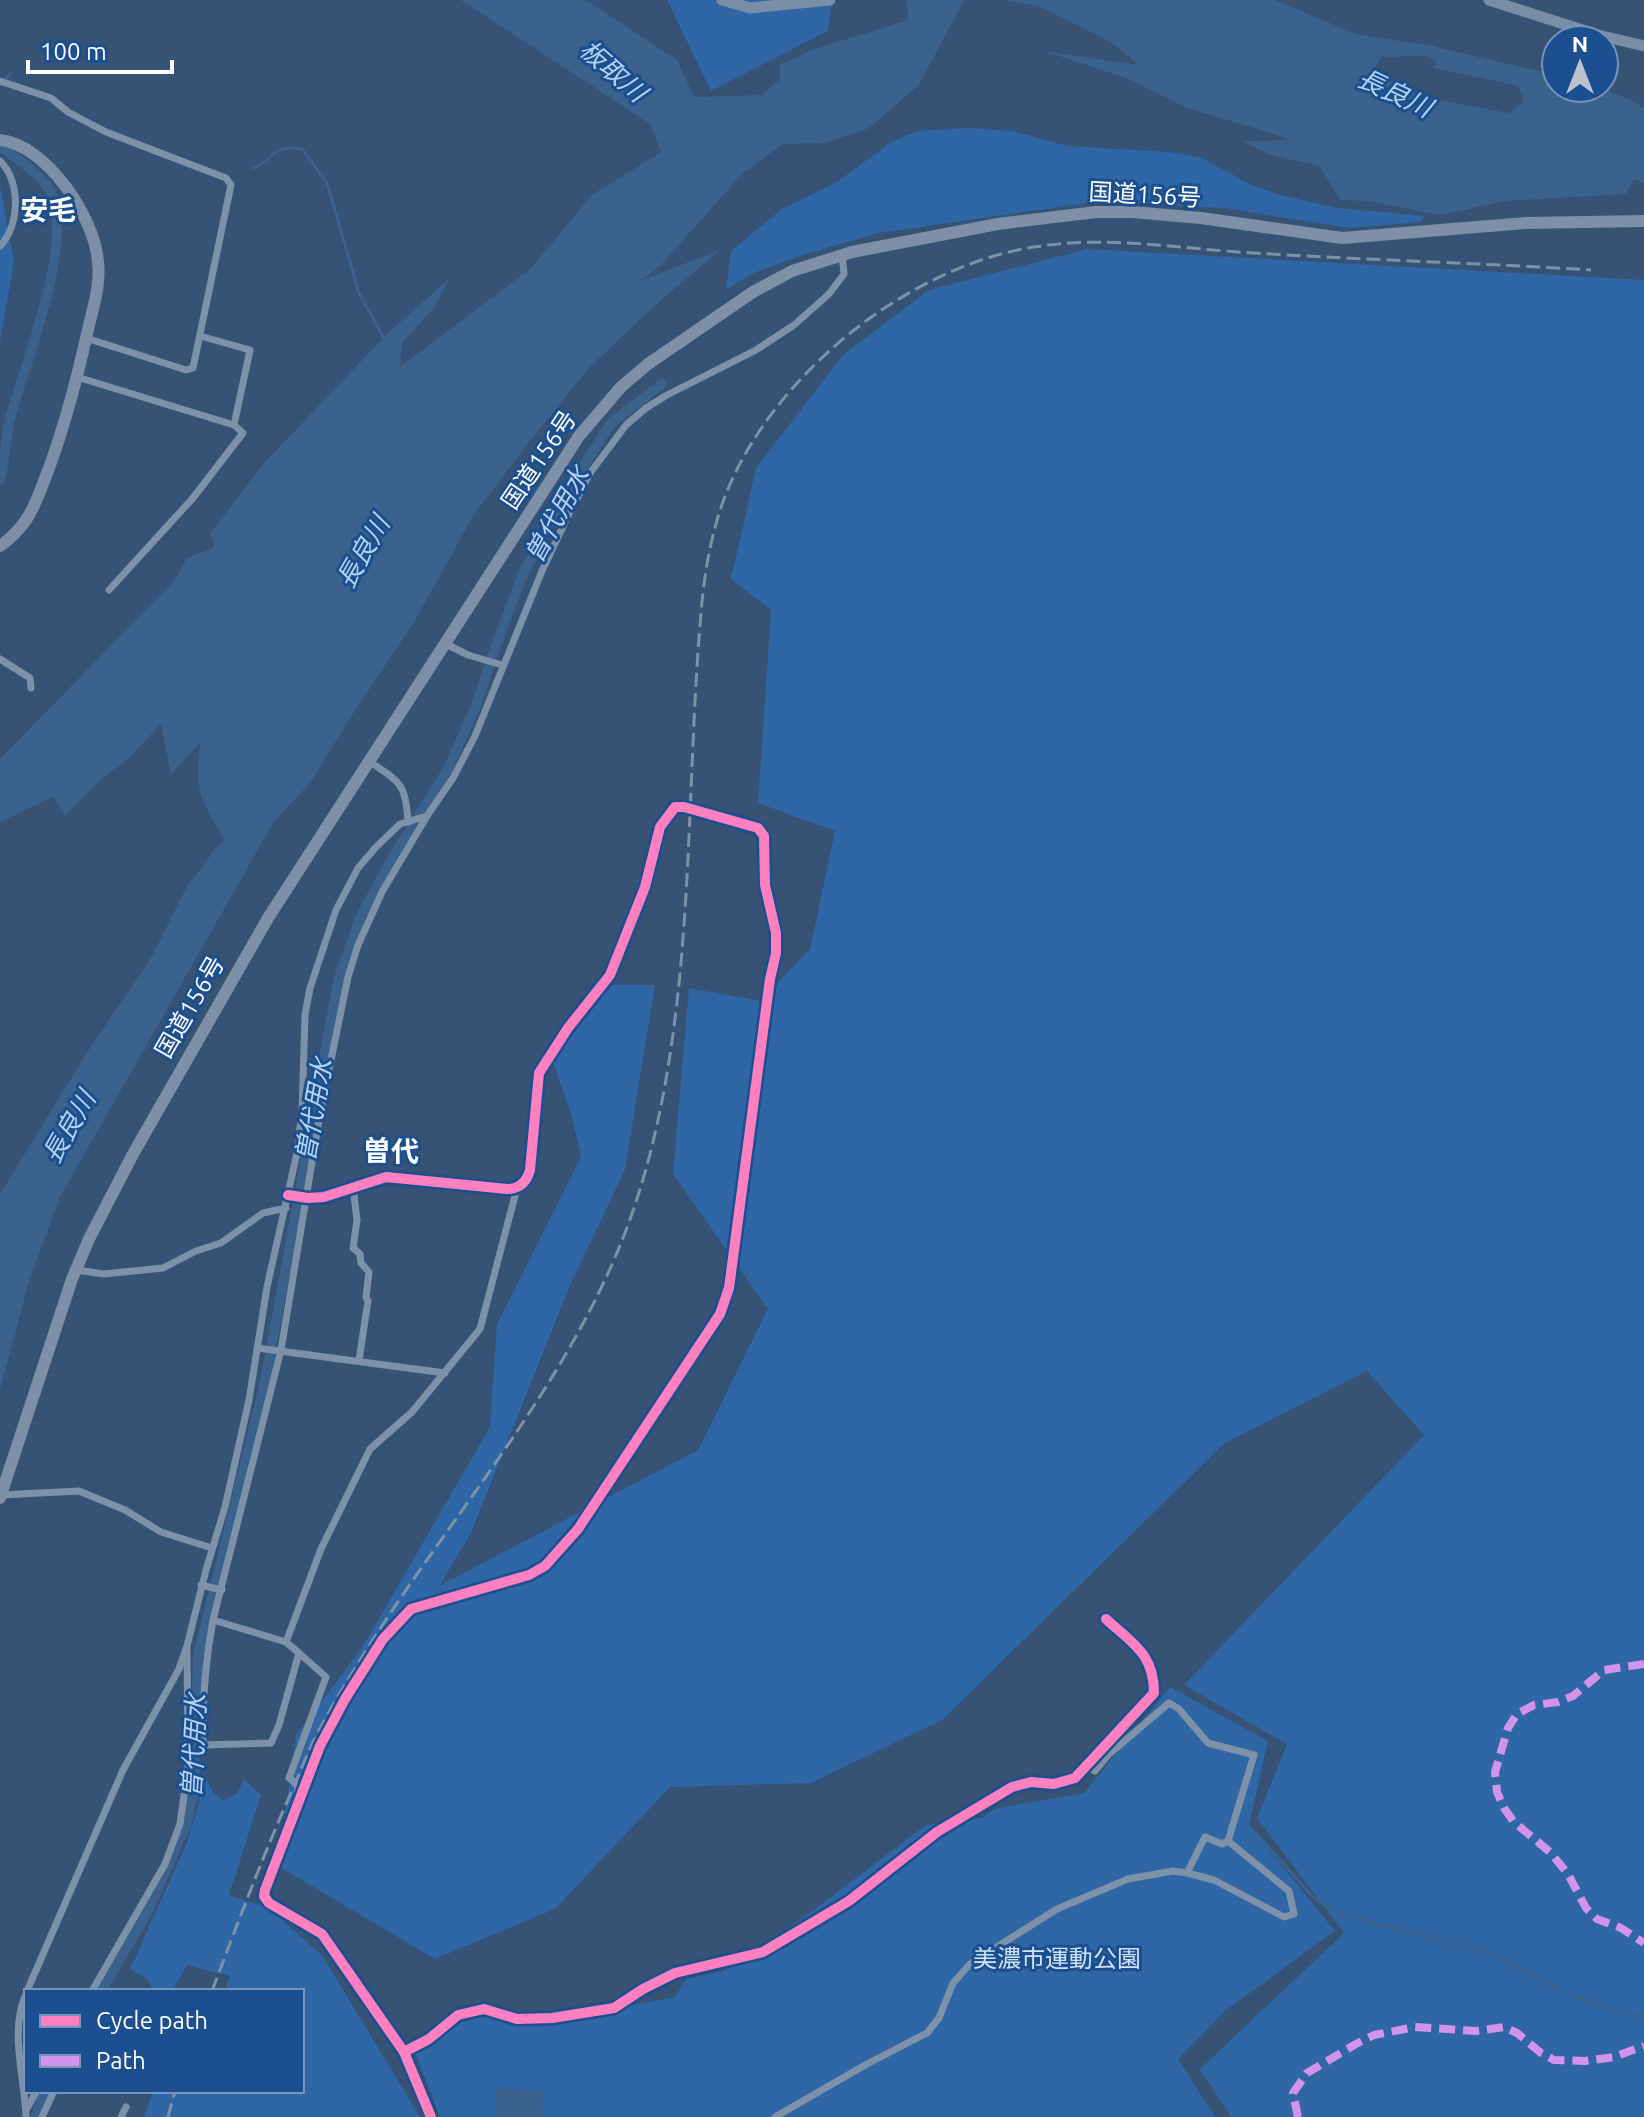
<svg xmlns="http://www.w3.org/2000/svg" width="1644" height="2117" viewBox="0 0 1644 2117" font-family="Ubuntu,'Noto Sans JP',sans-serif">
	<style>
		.green { fill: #2f66a5 }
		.water { fill: #3b618d; fill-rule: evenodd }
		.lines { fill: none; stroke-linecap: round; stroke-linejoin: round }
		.stream { stroke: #3b618d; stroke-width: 3 }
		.canal { stroke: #3b618d; stroke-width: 10 }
		.minor { stroke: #7d92a8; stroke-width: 7 }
		.secondary { stroke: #798da4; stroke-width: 11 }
		.primary { stroke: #7d8ea7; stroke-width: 12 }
		.trunk { stroke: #7e90a7; stroke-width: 12 }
		.rail { stroke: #7e92a7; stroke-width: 3; stroke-dasharray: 14 6; stroke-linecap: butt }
		.quiet { stroke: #d193ec; stroke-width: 8; stroke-dasharray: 16 8; stroke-linecap: butt }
		.cycleway-casing { stroke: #1b4f8f; stroke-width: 15 }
		.cycleway { stroke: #ff80c0; stroke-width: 10 }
		.labels { text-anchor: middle; stroke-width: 6; stroke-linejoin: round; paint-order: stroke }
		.street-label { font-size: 24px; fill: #fff; stroke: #1b4f8f }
		.park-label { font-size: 24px; fill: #cfe3fa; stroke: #1b4f8f }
		.water-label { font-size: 26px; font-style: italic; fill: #b5d3f5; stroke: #1b4f8f }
		.quarter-label { font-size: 28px; font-weight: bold; fill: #fff; stroke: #1b4f8f }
	</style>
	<rect width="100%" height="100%" fill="#365274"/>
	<!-- green -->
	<g class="green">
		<polygon points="667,0 832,0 828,31 711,91"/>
		<polygon points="969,128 1012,131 1068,146 1168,152 1200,157 1250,184 1276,194 1337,208 1425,216 1420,222 1350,228 1223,208 1101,201 879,233 802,255 751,274 726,290 731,251 782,209 837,182 891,142 918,131"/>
		<polygon points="0,186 14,261 0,342"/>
		<polygon points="1087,249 1644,280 1644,2117 1231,2117 1200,2069 1344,1933 1257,1818 1287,1744 1184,1685 1424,1435 1367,1371 1225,1443 942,1720 811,1783 670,1787 555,1909 435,1959 278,1866 296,1735 362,1648 490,1427 497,1324 581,1157 571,1114 552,1059 612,985 655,985 625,1170 570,1285 471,1533 439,1586 698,1450 768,1309 673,1174 689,988 760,1001 810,949 835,831 758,803 771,610 731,579 756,468 843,355 929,290"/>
		<polygon points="1170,1687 1268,1741 1249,1825 1335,1931 1225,2011 1178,2059 1215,2117 440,2117 411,2042 473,2017 560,2018 675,1997 686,1979 721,1972 803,1918 926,1825 982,1818 994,1809 1084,1793"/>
		<polygon points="203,1773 213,1792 223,1800 237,1794 244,1779 261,1795 229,1895 258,1905 260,1901 268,1908 288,1915 285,1923 322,1955 420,2117 144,2117 153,2091 302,2091 302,1991 225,1991 230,1976 187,1965 172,1991 154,1991 147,1979 130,1969 186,1845 199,1803"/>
	</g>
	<!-- water -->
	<g class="water">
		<path d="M461 0H586L677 60 694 97 762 95 780 79V65L811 50 908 20 907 0H964L919 85 869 128 825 143 783 144 742 174 661 265 642 280 720 250 651 309 589 368 529 442 473 516 413 624 350 718 311 782 273 823 60 1197 29 1281 0 1390V1194L88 1051 151 958 186 888 216 848 225 840C199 797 195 794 200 743L171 774 161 724 130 757 98 782 65 815 53 797 0 822V759L174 581 187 558 215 547 210 533 265 462 388 333 450 278 433 309 402 343 400 367 531 268 592 195 661 152 650 124Z"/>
		<path d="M1002 0H1275L1356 34 1432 46 1556 75V88C1596 88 1609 86 1644 108V183L1634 179 1626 194 1505 201 1440 215 1368 201 1341 200 1319 166 1271 155 1243 141 1292 140 1185 107 1126 78 1044 51 1139 65 1109 41 1038 6ZM1426 56 1436 61 1434 68 1519 86 1524 102 1509 113 1422 97 1374 71 1381 57Z"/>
		<polygon points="495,2089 543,2090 542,2117 495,2117"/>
	</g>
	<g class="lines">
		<!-- stream -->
		<g class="stream">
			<polyline points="0,85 11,73"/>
			<path d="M253 168C274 162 271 143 302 149L327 183 359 293 385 340"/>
			<polyline points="1256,1833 1313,1897 1335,1912 1493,1954 1562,1991"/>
			<polyline points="1572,1995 1613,2010 1644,2016"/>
		</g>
		<!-- canal -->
		<g class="canal">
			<path d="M0 146C16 159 41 173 50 191 76 241 24 365 10 419 5 438 6 460 0 479"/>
			<polyline points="101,1991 147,1913 187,1823 194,1790 198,1656 265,1382 334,1003 340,975 361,916 394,855 447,771 476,706 496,645 523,574 559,504 611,423 662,384"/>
			<polyline points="35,2117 46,2091"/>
		</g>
		<!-- minor -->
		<g class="minor">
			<polyline points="0,81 51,98 68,112 106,132 226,178 231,185 193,368 186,370 86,338"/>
			<path d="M0 161C21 181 20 226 0 246"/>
			<polyline points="77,377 234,425 250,350 200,336"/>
			<polyline points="109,590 193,498 243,433 234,425"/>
			<polyline points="446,644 468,655 502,665"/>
			<polyline points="0,659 30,678 31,688"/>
			<path d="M370 762C400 782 406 784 408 822"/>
			<polyline points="353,1187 357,1220 353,1248 360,1254 361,1263 369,1272 366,1297 368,1301 359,1360"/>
			<path d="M288 1195 308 1198 324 1197 386 1177 507 1189C520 1189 527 1181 530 1170L539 1073 568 1028 610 975 645 887 660 827 675 807H684L758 828 764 836 765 885 776 933V953L770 979 729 1288 720 1314 578 1529 545 1566 529 1575 411 1609 383 1639 345 1699 320 1746 265 1890 264 1896 269 1903 322 1934 404 2052 431 2117"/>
			<polyline points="76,1270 104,1274 163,1268 196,1251 221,1243 263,1213 286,1208"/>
			<polyline points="257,1348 445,1373"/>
			<polyline points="1,1495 79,1491 125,1510 161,1532 212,1548"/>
			<polyline points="201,1585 222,1590"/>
			<path d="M213 1620 286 1642 299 1653 279 1725 271 1743 203 1745C202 1703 205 1663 213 1620L281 1350 320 1114 348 977 358 945 382 892 427 816"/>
			<polyline points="286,1642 321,1549 370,1449 412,1412 480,1329 517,1188"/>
			<polyline points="1086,1766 1095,1771 1108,1755 1169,1703 1179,1709 1208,1743 1254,1755 1228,1841"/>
			<polyline points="297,1796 298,1785 289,1778 326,1677 299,1653"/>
			<polyline points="27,1991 123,1770 179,1669 187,1646 206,1570 225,1507 249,1400 267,1287 297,1153 302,1112 305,1015 310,988 336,910 358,868 376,847 400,824 427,816 453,778 475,736 542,571 567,518 590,473 626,425 646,408 667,395 756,350 794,325 829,294 844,274 842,254"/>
			<polyline points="92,1991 165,1864 180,1824 188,1767 187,1649"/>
			<path d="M404 2052 429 2039 458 2015 484 2009 517 2019 552 2018 614 2008 643 1989 675 1973 763 1952 849 1901 937 1832 1012 1787 1031 1782 1054 1784 1075 1778 1154 1693C1154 1654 1133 1644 1106 1619"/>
			<polyline points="26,2110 37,2091"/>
			<path d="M26 2117C25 2078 9 2031 26 1994"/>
			<polyline points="42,2117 54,2091"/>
			<polyline points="121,2117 126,2107"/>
			<polyline points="775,2117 867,2064 927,2033 939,2018 953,1983 970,1964 1057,1909 1128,1879 1173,1871 1187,1873 1214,1880 1284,1917 1294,1914 1289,1891 1228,1841 1222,1844 1205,1837 1187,1873"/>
		</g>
		<!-- secondary -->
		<g class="secondary">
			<polyline points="722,0 750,8 830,0"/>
			<polyline points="1489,0 1598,35 1644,46"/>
		</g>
		<!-- primary -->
		<path class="primary" d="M0 140C47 145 95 218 98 262 101 286 92 311 87 334 76 383 64 429 46 476 40 491 35 507 26 520 19 530 10 539 0 546"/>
		<!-- trunk -->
		<polyline class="trunk" points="0,1498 72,1279 89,1239 133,1154 268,918 579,436 621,387 648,364 753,292 792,271 852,252 998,224 1096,212 1132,212 1201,218 1342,238 1527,223 1644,221"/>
		<!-- rail -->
		<g class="rail">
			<path d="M212 1991C238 1922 264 1853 294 1786 301 1770 307 1754 315 1738 332 1704 354 1670 374 1638 465 1497 581 1367 635 1205 697 1018 684 808 701 613 704 575 711 534 724 499 770 377 906 267 1034 247 1108 235 1180 249 1254 253 1367 260 1479 263 1591 270"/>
			<polyline points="168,2117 175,2091"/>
		</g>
		<!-- quiet -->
		<g class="quiet">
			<polyline points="1644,1664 1604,1670 1573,1696 1558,1702 1534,1705 1517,1714 1508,1728 1495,1772 1497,1792 1504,1808 1514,1822 1550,1852 1568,1874 1586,1908 1597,1919 1621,1928 1644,1943"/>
			<polyline points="1298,2117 1293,2093 1307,2073 1356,2044 1374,2035 1415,2027 1476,2031 1504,2027 1517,2033 1541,2053 1554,2060 1585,2061 1614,2057 1644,2046"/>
		</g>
		<defs>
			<g id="cycleway">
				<path d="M288 1195 308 1198 324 1197 386 1177 507 1189C520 1189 527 1181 530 1170L539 1073 568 1028 610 975 645 887 660 827 675 807H684L758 828 764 836 765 885 776 933V953L770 979 729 1288 720 1314 578 1529 545 1566 529 1575 411 1609 383 1639 345 1699 320 1746 265 1890 264 1896 269 1903 322 1934 404 2052 431 2117"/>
				<path d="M404 2052 429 2039 458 2015 484 2009 517 2019 552 2018 614 2008 643 1989 675 1973 763 1952 849 1901 937 1832 1012 1787 1031 1782 1054 1784 1075 1778 1154 1693C1154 1654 1133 1644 1106 1619"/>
			</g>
		</defs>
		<!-- cycleway casing -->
		<use href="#cycleway" class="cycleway-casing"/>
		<!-- cycleway -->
		<use href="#cycleway" class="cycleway"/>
	</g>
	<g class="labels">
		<!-- street labels -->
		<g class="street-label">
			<text transform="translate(1145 195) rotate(3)" y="8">国道156号</text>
			<text transform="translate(539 460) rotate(-56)" y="8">国道156号</text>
			<text transform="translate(190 1007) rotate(-60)" y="8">国道156号</text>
		</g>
		<!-- park labels -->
		<g class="park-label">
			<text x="1057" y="1967">美濃市運動公園</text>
		</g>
		<!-- water labels -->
		<g class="water-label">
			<text transform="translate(613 71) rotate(41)" y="9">板取川</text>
			<text transform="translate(1395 93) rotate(25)" y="9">長良川</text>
			<text transform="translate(557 515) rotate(-61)" y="9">曽代用水</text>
			<text transform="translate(363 552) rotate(-60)" y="9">長良川</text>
			<text transform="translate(314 1110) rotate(-80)" y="9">曽代用水</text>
			<text transform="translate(69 1127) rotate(-60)" y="9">長良川</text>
			<text transform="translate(194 1746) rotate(-87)" y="9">曽代用水</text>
		</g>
		<!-- quarter labels -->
		<g class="quarter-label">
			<text x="48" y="220">安毛</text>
			<text x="391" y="1161">曽代</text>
		</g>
	</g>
	<!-- legend -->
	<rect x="24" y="1989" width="280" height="104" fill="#1b4f8f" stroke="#7695bc" stroke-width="2"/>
	<rect x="40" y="2015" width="40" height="12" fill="#ff80c0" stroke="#7695bc" stroke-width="2"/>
	<text x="96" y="2029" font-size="24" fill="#ffffff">Cycle path</text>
	<rect x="40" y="2055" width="40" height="12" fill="#d193ec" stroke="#7695bc" stroke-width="2"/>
	<text x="96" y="2069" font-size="24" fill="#ffffff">Path</text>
	<!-- north arrow -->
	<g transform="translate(1580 64)"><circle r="38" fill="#1b4f8f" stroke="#7695bc" stroke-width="2"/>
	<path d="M0-6L14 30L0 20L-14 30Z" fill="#b9c2ce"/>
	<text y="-12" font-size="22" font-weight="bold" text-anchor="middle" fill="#ffffff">N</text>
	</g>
	<!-- scale -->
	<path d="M28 60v12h144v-12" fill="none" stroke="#ffffff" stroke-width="4"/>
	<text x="40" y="60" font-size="24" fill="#ffffff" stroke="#1b4f8f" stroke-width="6" paint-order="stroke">100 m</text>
</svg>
